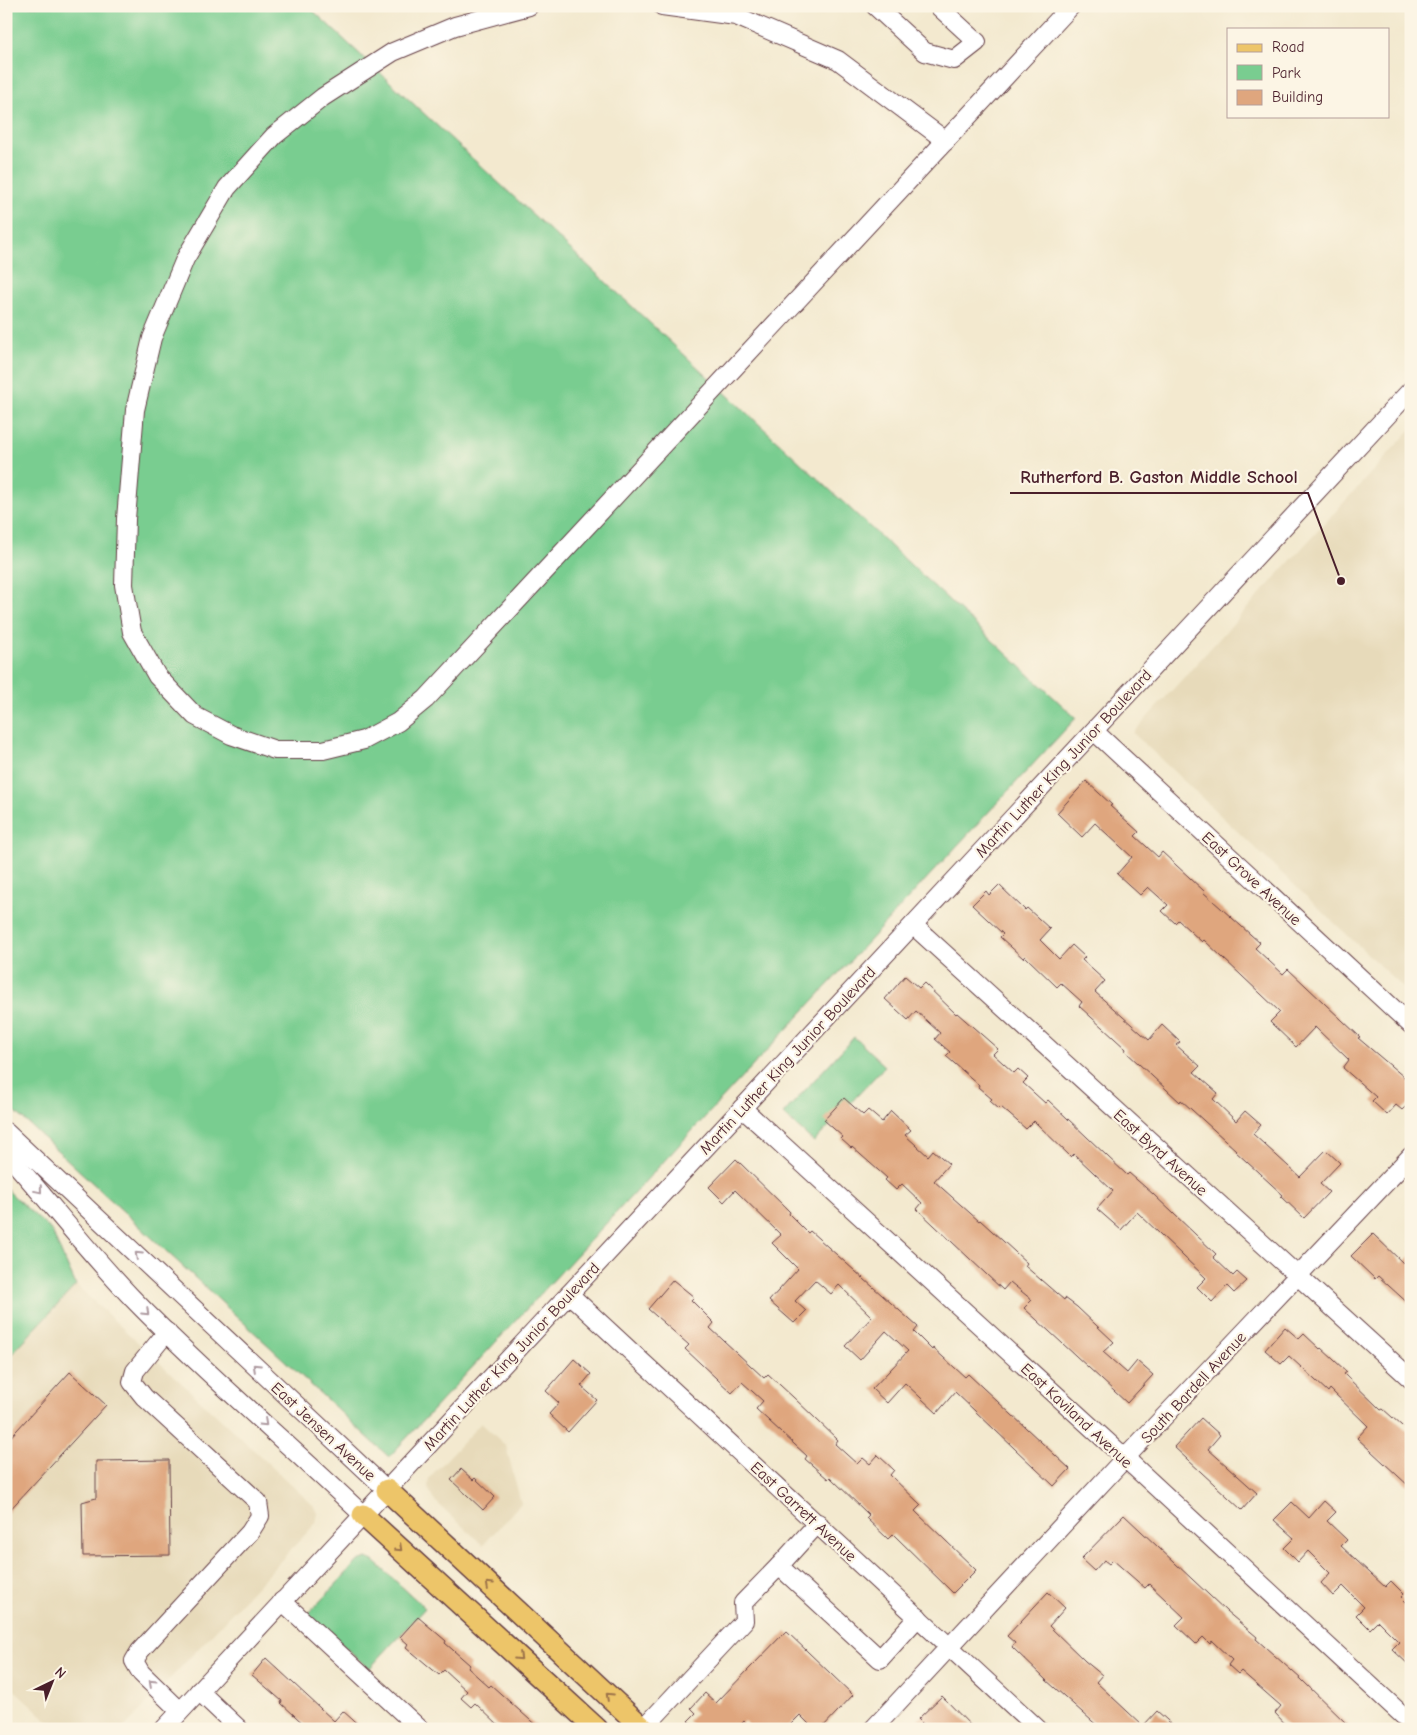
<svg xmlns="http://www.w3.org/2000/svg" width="1417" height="1735" viewBox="0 0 1417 1735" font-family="'Comic Neue',sans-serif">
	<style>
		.built { fill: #e7daba }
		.green { fill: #79cd90; stroke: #62765e }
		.building { fill: #dfa67e }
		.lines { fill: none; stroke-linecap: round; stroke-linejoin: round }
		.minor-casing { stroke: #633d44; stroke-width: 20 }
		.major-casing { stroke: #633d44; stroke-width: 24 }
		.minor { stroke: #fff; stroke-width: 18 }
		.major { stroke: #edc569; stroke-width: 21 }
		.oneway { stroke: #ae9aa0 }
		.oneway2 { stroke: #9c724a }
		.labels { text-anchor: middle; stroke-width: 4.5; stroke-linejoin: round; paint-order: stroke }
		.street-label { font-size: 16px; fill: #4a1f2b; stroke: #fcf5e5 }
		.leader { fill: none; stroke: #4a1f2b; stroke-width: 2 }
		.callout-dot { fill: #4a1f2b; stroke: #fcf5e5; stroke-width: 2 }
		.callout-label { font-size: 18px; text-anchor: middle; font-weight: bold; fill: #4a1f2b; stroke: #fcf5e5; stroke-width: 4.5; stroke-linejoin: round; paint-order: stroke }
	</style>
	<rect width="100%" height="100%" fill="#fcf5e5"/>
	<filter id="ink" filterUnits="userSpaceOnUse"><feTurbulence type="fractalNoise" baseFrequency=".02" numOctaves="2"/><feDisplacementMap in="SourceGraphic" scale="10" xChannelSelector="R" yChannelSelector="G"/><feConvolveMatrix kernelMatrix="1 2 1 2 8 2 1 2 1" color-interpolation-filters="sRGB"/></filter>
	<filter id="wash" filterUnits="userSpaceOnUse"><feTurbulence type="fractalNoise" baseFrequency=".0096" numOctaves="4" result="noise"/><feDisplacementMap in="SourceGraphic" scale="20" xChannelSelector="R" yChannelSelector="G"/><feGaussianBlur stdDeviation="1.12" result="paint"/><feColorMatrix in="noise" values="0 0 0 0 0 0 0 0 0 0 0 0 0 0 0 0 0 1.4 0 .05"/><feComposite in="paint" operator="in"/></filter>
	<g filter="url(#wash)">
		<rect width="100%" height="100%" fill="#f3e9cf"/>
		<!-- built -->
		<g class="built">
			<polygon points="1411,429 1411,995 1133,733"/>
			<polygon points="76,1285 315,1507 318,1513 316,1523 123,1729 57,1729 6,1682 6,1360"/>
			<polygon points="481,1423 506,1446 521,1503 483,1545 433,1499 428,1488 429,1478"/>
		</g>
		<!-- green -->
		<g class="green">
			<polygon points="6,6 308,6 1076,718 389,1457 6,1103"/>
			<polygon points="854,1037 885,1066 814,1142 783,1114"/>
			<polygon points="6,1189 51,1230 76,1285 6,1360"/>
			<polygon points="367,1558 374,1561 425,1608 369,1669 308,1614 358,1561"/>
		</g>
		<g id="blocks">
			<!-- building -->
			<g class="building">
				<polygon points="1086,781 1112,805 1110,806 1139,832 1135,836 1158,857 1162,852 1204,891 1203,892 1260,943 1255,948 1283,974 1288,969 1360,1037 1358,1038 1411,1083 1411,1102 1402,1110 1396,1105 1387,1115 1372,1101 1376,1097 1343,1068 1349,1060 1315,1027 1296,1047 1270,1022 1280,1012 1204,940 1202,942 1178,920 1175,923 1162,911 1168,905 1148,887 1140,895 1117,874 1132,857 1095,823 1082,837 1057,813"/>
				<polygon points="999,885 1025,910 1027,908 1050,929 1040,940 1059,959 1072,945 1085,957 1082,960 1105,981 1095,992 1141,1033 1149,1040 1162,1025 1180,1042 1176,1045 1200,1066 1194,1072 1218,1093 1213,1099 1236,1121 1245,1111 1261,1125 1253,1134 1300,1177 1326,1150 1340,1163 1320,1184 1329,1192 1304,1218 1281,1196 1283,1195 1235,1151 1236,1150 1181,1100 1180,1102 1125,1051 1126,1049 1079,1006 1082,1002 1061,983 1057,987 1025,956 1023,958 1000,937 1003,934 972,905 986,891 989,895"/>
				<polygon points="905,976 919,988 924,983 956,1014 957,1013 998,1049 993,1054 1014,1073 1018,1069 1028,1078 1023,1083 1045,1103 1048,1100 1127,1175 1129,1173 1153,1194 1216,1254 1213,1257 1233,1276 1237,1272 1247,1281 1234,1293 1227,1286 1212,1302 1197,1287 1206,1278 1137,1212 1121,1230 1097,1209 1113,1191 1074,1154 1071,1157 1034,1121 1026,1129 1001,1107 999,1109 990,1101 992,1099 978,1087 979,1085 946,1056 950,1052 935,1039 940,1033 916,1011 908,1020 885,999"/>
				<polygon points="844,1098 863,1115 868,1110 882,1122 891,1111 911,1130 905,1135 928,1156 933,1150 949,1164 934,1181 979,1221 980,1220 1027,1263 1025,1266 1064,1300 1065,1298 1077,1307 1114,1342 1103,1352 1127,1373 1137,1361 1153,1375 1127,1403 1024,1308 1032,1300 1010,1282 1003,1290 917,1209 922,1203 902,1184 896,1190 885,1180 887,1178 852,1147 851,1148 841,1139 843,1137 824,1120"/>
				<polygon points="736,1159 790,1212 789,1214 808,1233 810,1231 918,1327 914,1332 932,1350 933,1348 965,1377 968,1374 1070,1469 1054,1486 955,1392 937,1413 905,1383 887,1403 872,1389 908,1351 886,1331 860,1360 845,1346 872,1317 839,1285 831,1294 815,1280 795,1301 806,1311 794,1323 769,1301 798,1269 772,1243 781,1235 735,1190 724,1202 709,1187"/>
				<polygon points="1373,1234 1403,1263 1411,1255 1411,1306 1378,1276 1375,1279 1351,1256"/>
				<polygon points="673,1280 694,1297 691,1300 714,1323 710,1328 764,1378 768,1374 793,1397 838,1440 835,1444 857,1464 863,1458 870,1464 878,1455 894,1470 890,1475 921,1505 915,1511 976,1570 953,1593 893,1534 888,1539 866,1518 869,1515 830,1477 828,1479 805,1459 807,1456 756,1409 763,1401 742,1382 732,1393 685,1349 689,1345 648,1309"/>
				<polygon points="1285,1327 1299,1339 1304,1334 1320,1349 1321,1348 1347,1372 1344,1374 1381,1410 1383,1409 1411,1434 1411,1488 1357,1438 1368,1426 1330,1389 1328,1392 1289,1356 1281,1364 1265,1350"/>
				<polygon points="574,1359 591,1374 581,1386 597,1400 568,1432 549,1414 559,1403 546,1391"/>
				<polygon points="70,1372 106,1405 6,1514 6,1442"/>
				<polygon points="1201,1418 1220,1435 1208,1449 1257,1493 1242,1510 1174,1447"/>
				<polygon points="169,1460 170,1555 83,1556 82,1502 96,1498 96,1461"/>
				<polygon points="461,1469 473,1480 475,1478 495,1497 483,1510 451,1480"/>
				<polygon points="1324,1501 1336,1512 1327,1521 1347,1540 1341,1546 1385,1587 1391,1581 1404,1594 1401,1597 1411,1607 1411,1667 1392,1649 1399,1642 1378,1621 1370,1629 1356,1615 1364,1607 1343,1586 1333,1596 1321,1583 1330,1573 1308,1551 1298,1562 1284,1548 1294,1538 1274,1520 1292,1502 1309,1518"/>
				<polygon points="1124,1515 1226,1611 1257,1637 1256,1639 1301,1679 1352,1729 1290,1729 1275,1713 1281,1706 1241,1671 1238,1674 1228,1665 1232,1660 1212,1641 1210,1644 1203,1637 1196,1644 1176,1625 1184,1617 1149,1584 1145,1588 1113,1560 1109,1564 1104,1560 1094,1571 1081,1559"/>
				<polygon points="1048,1592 1065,1608 1049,1626 1085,1661 1102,1675 1096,1682 1143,1726 1157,1711 1177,1729 1101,1729 1046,1680 1012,1647 1015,1643 1007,1636"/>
				<polygon points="418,1617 446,1641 445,1643 470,1665 468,1668 489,1687 491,1685 540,1729 502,1729 475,1703 471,1707 461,1698 467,1691 444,1670 439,1675 406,1647 408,1644 400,1637"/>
				<polygon points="786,1631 853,1695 821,1729 814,1729 800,1715 786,1729 752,1729 744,1721 737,1729 697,1729 688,1721 696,1713 691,1708 705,1693 716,1703"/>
				<polygon points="266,1658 334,1721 343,1711 363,1729 309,1729 281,1703 282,1701 252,1675"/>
				<polygon points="942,1696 974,1729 928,1729 918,1719"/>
			</g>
		</g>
	</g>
	<g filter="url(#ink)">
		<use href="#blocks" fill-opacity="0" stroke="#633d44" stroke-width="1"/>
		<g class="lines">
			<defs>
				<g id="minor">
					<polyline points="529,6 455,26 393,52 323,97 274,136 227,188 185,259 152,338 135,410 126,519 124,585 132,632 157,676 195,716 231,735 275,750 323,750 364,740 398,722 426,699 1071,6"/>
					<polyline points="662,6 736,16 838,60 946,141"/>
					<polyline points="875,6 925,52 954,60 977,42 938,6"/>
					<polyline points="1094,731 1411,1025"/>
					<polyline points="913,925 1411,1379"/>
					<polyline points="742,1108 1125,1458 1411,1723"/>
					<polyline points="6,1132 387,1490"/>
					<path d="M6 1153C50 1202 90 1255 136 1302 208 1376 288 1443 363 1515"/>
					<polyline points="569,1294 1038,1729"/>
					<polyline points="167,1332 135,1371 132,1382 144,1397 258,1502 260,1516 250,1532 140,1651 134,1661 141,1673 180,1711"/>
					<polyline points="818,1523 779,1566 880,1659 918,1617"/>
					<polyline points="282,1601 420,1729"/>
					<polyline points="199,1691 239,1729"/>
					<polyline points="644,1728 744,1621 743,1603 779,1566"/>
					<polyline points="164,1729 1411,390"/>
					<polyline points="873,1729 1125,1458 1411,1156"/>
				</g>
				<g id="major">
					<polyline points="387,1490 644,1729"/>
					<polyline points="363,1515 597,1729"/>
				</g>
			</defs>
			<!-- minor casing -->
			<use href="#minor" class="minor-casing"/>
			<!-- major casing -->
			<use href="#major" class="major-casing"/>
			<!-- minor -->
			<use href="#minor" class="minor"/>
			<!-- major -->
			<use href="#major" class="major"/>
		</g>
		<!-- one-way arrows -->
		<defs><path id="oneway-chevron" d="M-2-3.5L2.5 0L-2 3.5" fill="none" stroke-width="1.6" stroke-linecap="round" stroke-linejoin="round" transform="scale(1.25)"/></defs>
		<g class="oneway">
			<use href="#oneway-chevron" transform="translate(39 1190) rotate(50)"/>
			<use href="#oneway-chevron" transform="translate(138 1255) rotate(-137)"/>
			<use href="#oneway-chevron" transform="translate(146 1312) rotate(44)"/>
			<use href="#oneway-chevron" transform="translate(256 1367) rotate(-137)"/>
			<use href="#oneway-chevron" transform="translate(264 1423) rotate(43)"/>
			<use href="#oneway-chevron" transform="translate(152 1683) rotate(-137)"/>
		</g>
		<g class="oneway2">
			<use href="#oneway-chevron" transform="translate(399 1548) rotate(43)"/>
			<use href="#oneway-chevron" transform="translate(489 1585) rotate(-137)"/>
			<use href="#oneway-chevron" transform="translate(519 1657) rotate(43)"/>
			<use href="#oneway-chevron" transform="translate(609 1696) rotate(-137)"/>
		</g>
	</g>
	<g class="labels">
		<!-- street labels -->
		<g class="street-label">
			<text transform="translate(1063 763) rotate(-47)" y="6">Martin Luther King Junior Boulevard</text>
			<text transform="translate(1252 878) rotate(43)" y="6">East Grove Avenue</text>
			<text transform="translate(787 1060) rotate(-47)" y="6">Martin Luther King Junior Boulevard</text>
			<text transform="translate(1161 1152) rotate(42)" y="6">East Byrd Avenue</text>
			<text transform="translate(511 1356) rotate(-47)" y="6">Martin Luther King Junior Boulevard</text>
			<text transform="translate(1193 1387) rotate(-47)" y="6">South Bardell Avenue</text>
			<text transform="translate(1077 1415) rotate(43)" y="6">East Kaviland Avenue</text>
			<text transform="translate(324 1431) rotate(43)" y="6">East Jensen Avenue</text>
			<text transform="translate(804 1511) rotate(43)" y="6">East Garrett Avenue</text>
		</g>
	</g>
	<!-- callouts -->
	<path class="leader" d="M1341 581L1308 493H1010"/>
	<circle class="callout-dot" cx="1341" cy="581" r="5"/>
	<g class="callout-label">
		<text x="1159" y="483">Rutherford B. Gaston Middle School</text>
	</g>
	<!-- margin -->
	<rect width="1417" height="1735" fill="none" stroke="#fcf5e5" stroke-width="25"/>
	<!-- legend -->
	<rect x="1227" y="28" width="162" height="90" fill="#fcf5e5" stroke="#b59f9b"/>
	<rect x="1237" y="44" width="25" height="8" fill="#edc569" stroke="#b59f9b"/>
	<text x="1272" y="52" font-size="15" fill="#4a1f2b">Road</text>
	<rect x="1237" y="65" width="25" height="15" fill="#79cd90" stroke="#b59f9b"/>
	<text x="1272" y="78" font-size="15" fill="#4a1f2b">Park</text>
	<rect x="1237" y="90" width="25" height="15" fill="#dfa67e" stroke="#b59f9b"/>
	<text x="1272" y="102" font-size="15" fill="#4a1f2b">Building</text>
	<!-- north arrow -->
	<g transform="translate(52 1682) rotate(43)" stroke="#fcf5e5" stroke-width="4" paint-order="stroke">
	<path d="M0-4L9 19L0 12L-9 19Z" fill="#4a1f2b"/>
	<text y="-8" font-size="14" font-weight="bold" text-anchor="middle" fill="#4a1f2b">N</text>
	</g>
</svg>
